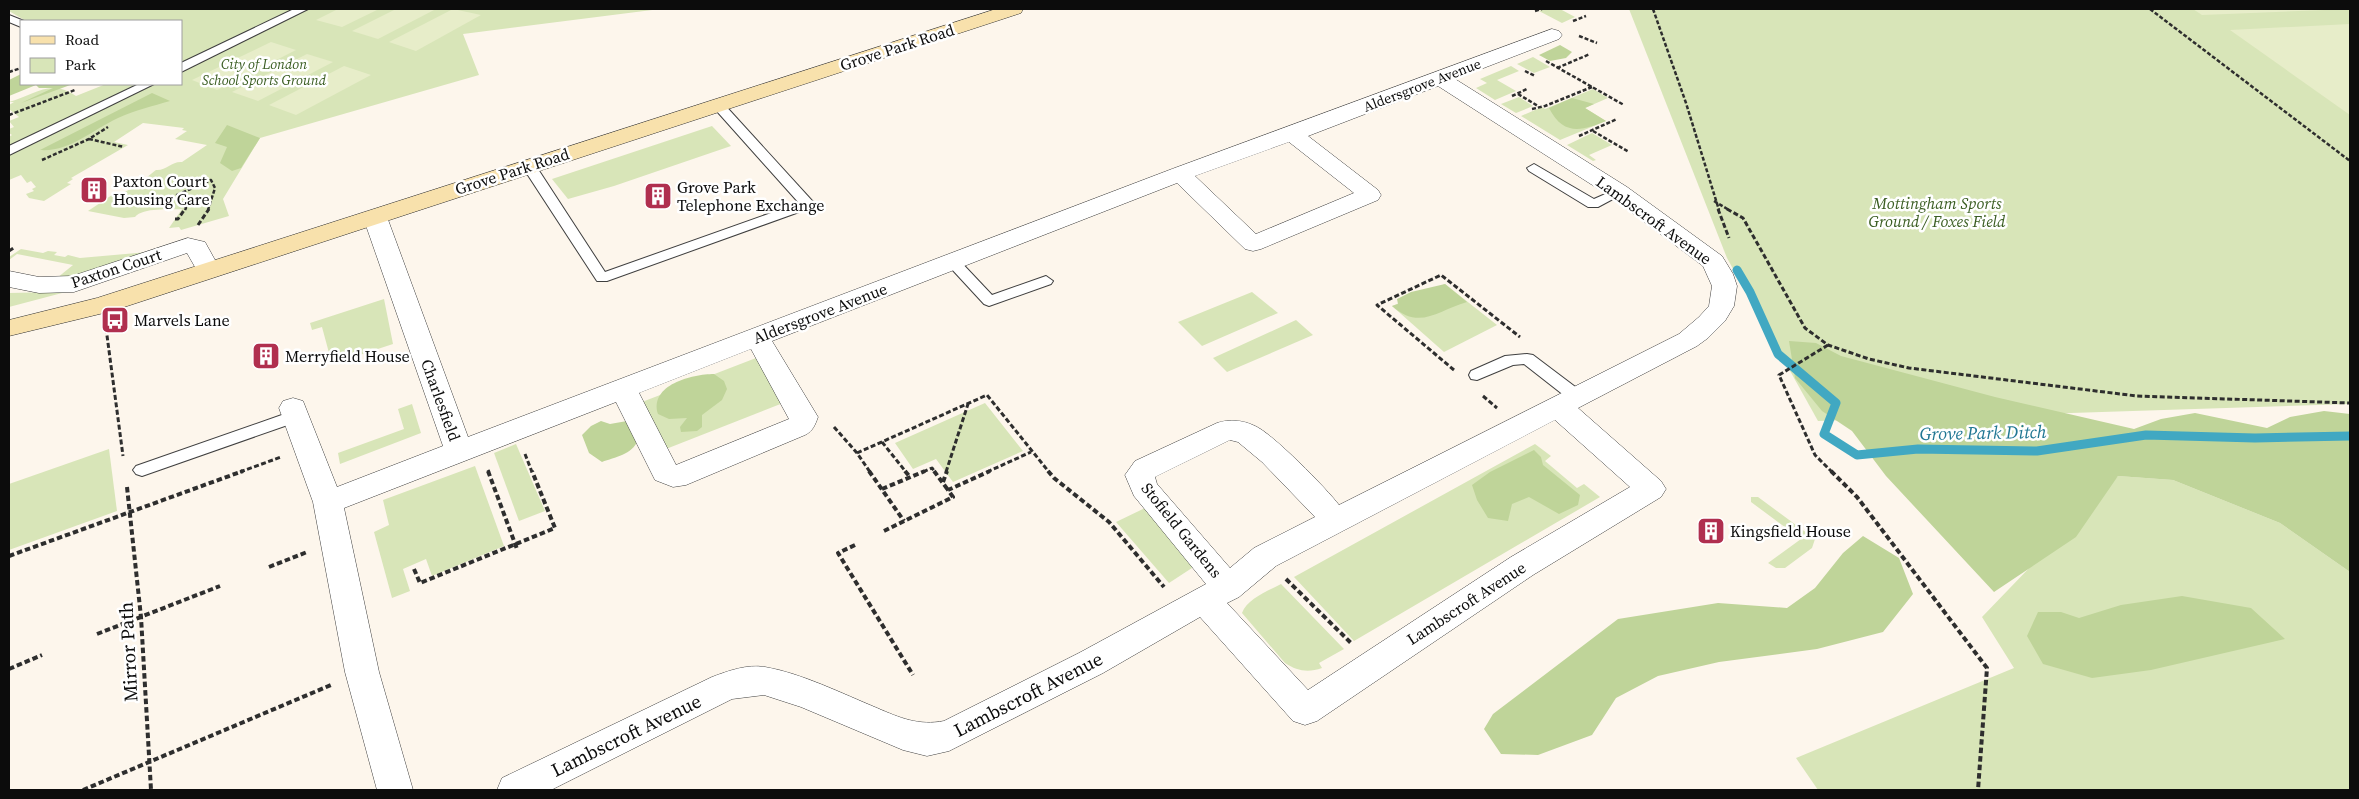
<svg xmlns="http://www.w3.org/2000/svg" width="2359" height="799" viewBox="0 0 2359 799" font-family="'Source Serif 4',serif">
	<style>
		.green { fill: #d8e5b8 }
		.forest { fill: #bfd499 }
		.pitch { fill: #e7edc9 }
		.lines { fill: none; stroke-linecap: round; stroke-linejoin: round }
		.stream { stroke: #41a8c2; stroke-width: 9 }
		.lane-casing { stroke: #3f3f3f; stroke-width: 2 }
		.street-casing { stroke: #3f3f3f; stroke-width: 1 }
		.secondary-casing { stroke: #2e2e2e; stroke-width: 1 }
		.path-far2 { stroke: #2e2e2e; stroke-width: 2.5; stroke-dasharray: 4 2; stroke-linecap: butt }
		.path-far1 { stroke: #2e2e2e; stroke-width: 3; stroke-dasharray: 5 2.5; stroke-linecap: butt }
		.path { stroke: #2e2e2e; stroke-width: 4; stroke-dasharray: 5.5 3; stroke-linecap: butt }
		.lane { fill: #fff; fill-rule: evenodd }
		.street { fill: #fff; fill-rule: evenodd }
		.secondary { fill: #f8e1ac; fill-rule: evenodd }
		.labels { text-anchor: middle; stroke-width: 5; stroke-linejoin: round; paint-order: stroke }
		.far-park-label { font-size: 14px; font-style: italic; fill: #3a5d22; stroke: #fff }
		.far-street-label { font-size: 14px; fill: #0c0c0c; stroke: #fff }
		.street-label { font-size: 16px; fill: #0c0c0c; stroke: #fff }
		.poi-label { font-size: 16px; fill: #0c0c0c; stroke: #fff; text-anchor: start }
		.park-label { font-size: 16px; font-style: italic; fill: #3a5d22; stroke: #fff }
		.water-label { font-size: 18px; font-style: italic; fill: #207793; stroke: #fff }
		.near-street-label { font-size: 19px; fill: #0c0c0c; stroke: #fff }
	</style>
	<rect width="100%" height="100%" fill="#fdf6ec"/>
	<!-- green -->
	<g class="green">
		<path d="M9 9H660L463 34 479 75 260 138 223 199 229 216 181 230 179 227 169 228 182 209C170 210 143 207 135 217L124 218 88 211 115 193C129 195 145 178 156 170 166 171 172 161 182 162L207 145 175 139 187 131 182 130 184 128 143 123 114 142 128 145 71 178 73 179 67 183 71 184 44 201 29 198 26 194 34 191 32 189 36 187 31 181 27 183 21 175 9 180V137L12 135 9 133V129L14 127 9 121 19 117 9 109V105L14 102H9C35 95 50 78 76 96L106 84H181V21H26L9 11Z"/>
		<polygon points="1544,9 1560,9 1575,17 1562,23 1539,11"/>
		<polygon points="1629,9 2350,9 2350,404 1818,421 1727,258"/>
		<polygon points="1533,57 1550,67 1534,73 1517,64"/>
		<polygon points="1511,66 1519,71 1497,80 1516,91 1495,100 1476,88 1487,83 1480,79"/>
		<polygon points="1593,89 1608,98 1585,108 1606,121 1560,140 1521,116 1542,107 1545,109"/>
		<polygon points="1519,97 1533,106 1516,113 1501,104"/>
		<polygon points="712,126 731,146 614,186 568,199 552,179"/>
		<polygon points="1592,133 1612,145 1589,155 1596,160 1593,161 1567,145"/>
		<polygon points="21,249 43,253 48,251 57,252 54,255 65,257 68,255 80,258 148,252 73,279 57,278 73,265 17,254 9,260 9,257"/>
		<polygon points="1445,284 1497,325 1444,352 1392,306"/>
		<polygon points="81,288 9,307 9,293 55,292"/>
		<polygon points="1252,292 1278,313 1202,346 1178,322"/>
		<polygon points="384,299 393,344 332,364 322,327 312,330 310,323"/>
		<polygon points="1296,320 1313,335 1227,372 1213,358"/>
		<polygon points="756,358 783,403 666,449 642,402"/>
		<polygon points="985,403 1023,451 953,482 936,459 913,469 895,443"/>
		<polygon points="412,404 421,433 340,464 338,453 404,429 398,409"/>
		<polygon points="516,444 545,511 519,521 494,453"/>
		<polygon points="1535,444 1551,456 1545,461 1577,488 1584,484 1600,497 1354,641 1294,577"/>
		<polygon points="109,449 117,511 9,550 9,484"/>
		<polygon points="475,466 504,546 432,576 426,559 403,569 410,591 392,598 374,532 389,525 383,500"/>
		<polygon points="2118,476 2173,480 2280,523 2350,572 2350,790 1818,790 1796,758 2014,668 1982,617"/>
		<polygon points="1751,497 1758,497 1815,539 1812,548 1785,568 1776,568 1768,563 1801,539 1751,502"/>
		<polygon points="1145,508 1195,566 1169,583 1116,522"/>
		<path d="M1281 584 1344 649 1319 663 1322 668C1308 673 1297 671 1285 663L1242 613C1247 599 1268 591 1281 584Z"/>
	</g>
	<!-- forest -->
	<g class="forest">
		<polygon points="1560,45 1572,52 1566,58 1550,61 1539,55"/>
		<polygon points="21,74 21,84 73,84 21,103 53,88 39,88 36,85 9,96 9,80"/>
		<path d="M152 93 170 101C153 106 135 110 118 118 92 130 70 152 40 150Z"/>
		<path d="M1572 98 1594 104 1585 108 1606 121C1582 131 1563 136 1549 108Z"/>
		<polygon points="227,125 260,138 241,168 232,171 220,163 227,147 215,143"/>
		<path d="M1445 284 1467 302C1438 310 1420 331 1392 306L1398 304 1397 299 1411 292Z"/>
		<polygon points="1789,341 1816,343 1841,356 1995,397 2134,429 2161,419 2195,413 2267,428 2290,417 2324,411 2350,414 2350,572 2280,523 2173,480 2118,476 2076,537 1994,592 1886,476 1852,431 1822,411 1795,378"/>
		<path d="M714 374 724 381 727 389 722 400 702 415V427L697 431 681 432 680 427 687 418 669 419 658 414C649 385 692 374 714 374Z"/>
		<path d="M601 421 610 424 627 421 638 440C632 455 615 457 602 462L589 453 582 435 591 426Z"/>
		<polygon points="1534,450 1541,457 1543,465 1580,495 1578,505 1559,514 1529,497 1512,504 1508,521 1488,518 1477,500 1472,485 1490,472"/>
		<polygon points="1863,536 1899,558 1913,594 1883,632 1817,649 1719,662 1658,676 1616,698 1592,735 1538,755 1501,754 1484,729 1493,714 1618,619 1718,603 1787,608 1815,588 1843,553"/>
		<polygon points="2182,596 2251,608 2285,639 2151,670 2092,678 2043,664 2027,636 2038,612 2061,612 2079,618 2121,605"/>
	</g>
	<!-- pitch -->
	<g class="pitch">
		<polygon points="338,9 379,9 342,27 316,20"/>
		<polygon points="396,9 436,9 378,39 352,31"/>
		<polygon points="453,9 481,15 416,51 389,42"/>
		<polygon points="2193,9 2350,9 2202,15"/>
		<polygon points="2350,24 2350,115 2230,30"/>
		<polygon points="271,42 296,50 217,90 192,80"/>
		<polygon points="307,54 333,62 258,101 232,92"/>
		<polygon points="344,66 371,75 296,115 269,105"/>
	</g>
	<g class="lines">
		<!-- stream -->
		<polyline class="stream" points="1737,270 1750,292 1778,354 1836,403 1824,434 1857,455 1918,449 2037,451 2146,435 2255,438 2350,436"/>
		<defs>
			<g id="lane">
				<polygon points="294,9 308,9 181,72 181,63"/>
				<polygon points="9,15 24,21 21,21 21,27 9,22"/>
				<polygon points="139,84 154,84 9,155 9,146"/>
				<polygon points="718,101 722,102 815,204 813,207 607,281 597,281 522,166 524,163 534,163 605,272 799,203 714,108 712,105"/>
				<polygon points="1534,164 1594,199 1619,188 1626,192 1598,207 1588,207 1529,171 1527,168"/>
				<polygon points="953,258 958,259 992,295 1046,276 1053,281 1051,284 989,306 984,304 948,265 946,262 948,259"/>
				<polygon points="1527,354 1533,355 1582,392 1584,396 1582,400 1570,400 1524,364 1513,365 1477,380 1471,379 1469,375 1471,371 1505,356"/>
				<polygon points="296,410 302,412 304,416 302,420 142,476 136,474 133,470 136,466"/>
			</g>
			<g id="street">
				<path d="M1552 29 1559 31 1562 35 1559 39 1455 79 1627 187 1722 256 1733 274 1737 286 1734 306 1725 321 1708 338 1697 346 1578 408 1661 481 1666 489 1661 497 1533 575 1317 721 1305 725 1293 721 1200 617 1103 673 949 751 927 756 903 750 801 707 764 695 732 699 551 790H497L502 778 712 677C728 671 747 664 765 667 801 673 843 694 877 708 900 718 919 726 944 721L1079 653 1206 584 1134 496 1125 475 1135 461 1217 423C1229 419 1243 420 1255 426 1272 433 1327 489 1339 505L1679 334 1699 317 1709 306 1712 286 1703 266 1611 197 1438 86 1308 136 1378 190 1381 195 1378 200 1261 249 1253 251 1245 249 1177 183 772 341 818 417C815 425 813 431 805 435L686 485 673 487 655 480 616 402 344 508 379 672 413 790H377L345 672 313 502 279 408 283 401 293 398 303 401 337 487 443 446 363 217 367 212 375 210 383 212 387 217 468 437 1172 169ZM1289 142 1354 193 1256 234 1195 176ZM751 349 789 419 676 465 639 393ZM1555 420 1630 487 1511 557 1308 690 1227 603 1239 597 1276 566ZM1230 440 1238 442 1262 462 1315 517 1254 548 1230 568 1157 484 1155 477Z"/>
				<polygon points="188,238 205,242 220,269 217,274 208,277 199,274 187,253 74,292 39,293 9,287 9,271 39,277 72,276"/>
			</g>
			<polygon id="secondary" points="996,9 1023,9 1021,13 112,311 9,336 9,320 97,298"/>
		</defs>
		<!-- lane casing -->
		<use href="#lane" class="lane-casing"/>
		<!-- street casing -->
		<use href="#street" class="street-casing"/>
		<!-- secondary casing -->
		<use href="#secondary" class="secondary-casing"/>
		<!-- path-far2 -->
		<g class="path-far2">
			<polyline points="1653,9 1686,103 1719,210"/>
			<polyline points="2150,9 2350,161"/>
			<polyline points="1535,11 1542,9"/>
			<polyline points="1573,21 1586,16"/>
			<polyline points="1579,36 1597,43"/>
			<polyline points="1546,61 1624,105"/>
			<polyline points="1557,68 1590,54"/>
			<polyline points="1525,71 1535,76"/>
			<polyline points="9,72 21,68"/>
			<polyline points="1518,94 1538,106"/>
			<polyline points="1512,96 1527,89"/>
			<polyline points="1532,109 1545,106 1592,87"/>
			<polyline points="9,115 75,90"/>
			<polyline points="1593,131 1629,152"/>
			<polyline points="1579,136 1617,119"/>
			<polyline points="89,139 124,147"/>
			<polyline points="42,160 89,139 108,127"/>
			<polyline points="1714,201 1729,210"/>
			<polyline points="185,210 186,208 177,195 211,180 215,188 208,210"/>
		</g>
		<!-- path-far1 -->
		<g class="path-far1">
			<polyline points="1718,209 1729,238"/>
			<polyline points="1727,209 1743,218 1805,328 1828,345 1869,359 1909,368 2137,396 2350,403"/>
			<polyline points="175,219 178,219 185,209"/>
			<polyline points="198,225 209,209"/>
			<polyline points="9,251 15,247"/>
			<polyline points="106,328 123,456"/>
			<polyline points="1828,345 1779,375 1815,455 1832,472"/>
			<polyline points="1454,370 1377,305 1441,275 1520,337"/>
			<polyline points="1483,396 1497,408"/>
			<polyline points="834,427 857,453 870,472"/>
			<polyline points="882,442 906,472"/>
			<polyline points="857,453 987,395 1049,472"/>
			<polyline points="525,454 532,472"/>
			<polyline points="488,470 489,472"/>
			<polyline points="240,472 281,457"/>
			<polyline points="923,472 932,468 935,472"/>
			<polyline points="946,472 968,404"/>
			<polyline points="987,472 1031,452"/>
		</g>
		<!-- path -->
		<g class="path">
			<polyline points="488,471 517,549"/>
			<polyline points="869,471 904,521"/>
			<polyline points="905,471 910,477"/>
			<polyline points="934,471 948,490"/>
			<polyline points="1048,471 1054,478 1109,522 1164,587"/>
			<polyline points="1831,471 1857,497 1987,668 1978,790"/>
			<polyline points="943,482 947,471"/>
			<polyline points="127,487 141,617 151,790"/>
			<polyline points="882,489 925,471"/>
			<polyline points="884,531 953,497 948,490 990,471"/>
			<polyline points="855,545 838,553 913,675"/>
			<polyline points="9,556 243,471"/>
			<polyline points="269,567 307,552"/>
			<polyline points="414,569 420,583 555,528 532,471"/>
			<polyline points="1286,579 1351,643"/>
			<polyline points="97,634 220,586"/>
			<polyline points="9,669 42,655"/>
			<polyline points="83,790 331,685"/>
		</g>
		<!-- lane -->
		<use href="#lane" class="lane"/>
		<!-- street -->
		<use href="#street" class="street"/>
		<!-- secondary -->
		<use href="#secondary" class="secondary"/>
	</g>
	<!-- icons -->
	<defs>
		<symbol id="building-square" viewBox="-11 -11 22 22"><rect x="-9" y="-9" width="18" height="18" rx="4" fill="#b02f4f" stroke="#fff"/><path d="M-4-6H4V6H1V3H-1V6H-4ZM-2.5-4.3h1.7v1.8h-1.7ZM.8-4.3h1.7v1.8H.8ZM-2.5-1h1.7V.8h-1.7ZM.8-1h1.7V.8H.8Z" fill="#fff"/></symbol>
		<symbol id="bus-square" viewBox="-11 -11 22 22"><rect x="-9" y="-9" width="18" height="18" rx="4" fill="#b02f4f" stroke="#fff"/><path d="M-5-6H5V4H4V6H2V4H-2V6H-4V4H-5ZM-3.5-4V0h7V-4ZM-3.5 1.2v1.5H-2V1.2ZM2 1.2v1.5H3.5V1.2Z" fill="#fff"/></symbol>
	</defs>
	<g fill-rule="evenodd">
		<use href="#building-square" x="78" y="174" width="32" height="32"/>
		<use href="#building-square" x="642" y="180" width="32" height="32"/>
		<use href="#bus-square" x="99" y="304" width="32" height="32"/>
		<use href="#building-square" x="250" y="340" width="32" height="32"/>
		<use href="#building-square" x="1695" y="515" width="32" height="32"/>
	</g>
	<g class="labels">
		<!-- far-park labels -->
		<g class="far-park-label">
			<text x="264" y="69">City of London<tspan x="264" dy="16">School Sports Ground</tspan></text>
		</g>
		<!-- far-street labels -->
		<g class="far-street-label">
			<text transform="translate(1422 85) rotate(-21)" y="5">Aldersgrove Avenue</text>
		</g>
		<!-- street labels -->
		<g class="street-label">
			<text transform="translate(897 47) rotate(-18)" y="6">Grove Park Road</text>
			<text transform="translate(512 171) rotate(-18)" y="6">Grove Park Road</text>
			<text transform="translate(1654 220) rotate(36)" y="6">Lambscroft Avenue</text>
			<text transform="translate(116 268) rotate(-18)" y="6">Paxton Court</text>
			<text transform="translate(820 313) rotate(-21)" y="6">Aldersgrove Avenue</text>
			<text transform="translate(441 400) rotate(70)" y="6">Charlesfield</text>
			<text transform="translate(1182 530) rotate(51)" y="6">Stofield Gardens</text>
			<text transform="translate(1466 603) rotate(-33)" y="6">Lambscroft Avenue</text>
		</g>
		<!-- poi labels -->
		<g class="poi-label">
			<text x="113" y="187">Paxton Court<tspan x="113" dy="18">Housing Care</tspan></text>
			<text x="677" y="193">Grove Park<tspan x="677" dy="18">Telephone Exchange</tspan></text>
			<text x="134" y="326">Marvels Lane</text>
			<text x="285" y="362">Merryfield House</text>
			<text x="1730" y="537">Kingsfield House</text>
		</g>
		<!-- park labels -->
		<g class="park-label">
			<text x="1937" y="209">Mottingham Sports<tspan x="1937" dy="18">Ground / Foxes Field</tspan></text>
		</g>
		<!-- water labels -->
		<g class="water-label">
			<text transform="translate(1983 433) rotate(-1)" y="6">Grove Park Ditch</text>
		</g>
		<!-- near-street labels -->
		<g class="near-street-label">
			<text transform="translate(128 652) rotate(-93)" y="7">Mirror Path</text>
			<text transform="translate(1028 694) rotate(-27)" y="7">Lambscroft Avenue</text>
			<text transform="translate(626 735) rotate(-26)" y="7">Lambscroft Avenue</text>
		</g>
	</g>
	<!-- border -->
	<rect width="2359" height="799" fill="none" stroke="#0c0c0c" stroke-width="20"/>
	<!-- legend -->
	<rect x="20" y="20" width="162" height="65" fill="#ffffff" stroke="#9e9e9e"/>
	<rect x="30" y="36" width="25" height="8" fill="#f8e1ac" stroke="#9e9e9e"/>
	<text x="65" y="45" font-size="15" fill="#0c0c0c">Road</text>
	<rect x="30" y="58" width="25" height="15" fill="#d8e5b8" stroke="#9e9e9e"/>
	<text x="65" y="70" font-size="15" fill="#0c0c0c">Park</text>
</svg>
